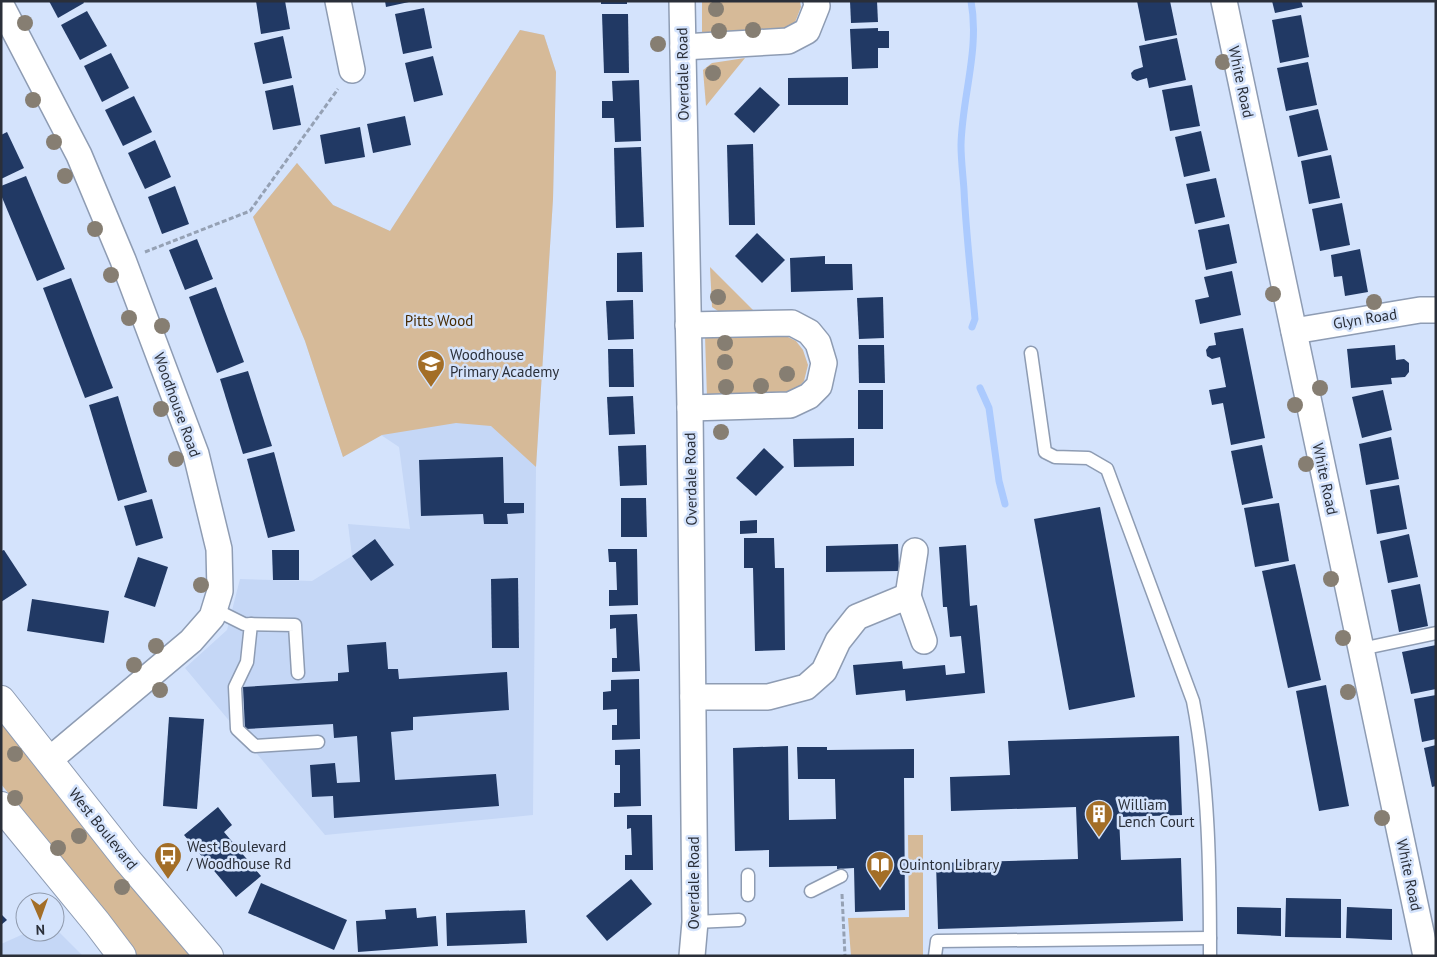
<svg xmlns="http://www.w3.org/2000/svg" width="1437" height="957" viewBox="0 0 1437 957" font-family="'PT Sans',sans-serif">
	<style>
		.built { fill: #c5d7f6 }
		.green { fill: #d6ba98 }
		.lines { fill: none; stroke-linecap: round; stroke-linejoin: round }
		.stream { stroke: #abcafe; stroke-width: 7 }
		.building { fill: #213964 }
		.service-casing { stroke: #8e9cb3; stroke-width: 15 }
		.minor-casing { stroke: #8e9cb3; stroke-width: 28 }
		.secondary-casing { stroke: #8e9cb3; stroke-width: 30 }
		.path { stroke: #95a1b4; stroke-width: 3; stroke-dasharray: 5 2.5; stroke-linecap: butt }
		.service { stroke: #fff; stroke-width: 12 }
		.minor { stroke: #fff; stroke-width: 25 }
		.secondary { stroke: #fff; stroke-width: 28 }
		.tree { fill: #867e72 }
		.labels { text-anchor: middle; stroke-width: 5; stroke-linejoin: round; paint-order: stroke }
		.street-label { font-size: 15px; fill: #2a2f39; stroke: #d4e3fc }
		.park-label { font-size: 15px; fill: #472b02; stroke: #d4e3fc }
		.poi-label { font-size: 15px; fill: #2a2f39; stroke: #d4e3fc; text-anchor: start }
	</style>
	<rect width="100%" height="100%" fill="#d4e3fc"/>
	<!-- built -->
	<g class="built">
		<polygon points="520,30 544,35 556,72 553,199 536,467 533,815 325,835 185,668 227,630 240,579 312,581 352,556 348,524 410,529 399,447 381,435 343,457 305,341 253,217 297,163 333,205 390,231"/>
		<polygon points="55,928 83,956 1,956 1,944 28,932 55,932"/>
	</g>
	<!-- green -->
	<g class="green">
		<polygon points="702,1 800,1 801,7 794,25 779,33 702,37"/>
		<polygon points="520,30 544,35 556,72 553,199 536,467 491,426 456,423 382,435 343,457 305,341 253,217 297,163 333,205 390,231"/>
		<polygon points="745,58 706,106 703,70 712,63"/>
		<polygon points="710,267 753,310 718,311 712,307"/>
		<polygon points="784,335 796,341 803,350 808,365 804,381 797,389 782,396 707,398 705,336"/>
		<polygon points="1,714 193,956 137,956 1,784"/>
		<polygon points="908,835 923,835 923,956 851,956 848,918 909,917"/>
	</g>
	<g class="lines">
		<!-- stream -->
		<g class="stream">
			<path d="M971 1C980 49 962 97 961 145 961 160 963 175 964 190 966 233 971 276 975 319L972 327"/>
			<polyline points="980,388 989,408 999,481 1005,504"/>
		</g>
	</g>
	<!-- building -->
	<g class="building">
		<polygon points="49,1 83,1 84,3 58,18"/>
		<polygon points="256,1 285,1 290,29 261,34"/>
		<polygon points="385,1 409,1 409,2 386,7"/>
		<rect x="601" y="1" width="26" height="3"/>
		<polygon points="850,1 877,1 878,22 851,23"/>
		<polygon points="1137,1 1170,1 1177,35 1145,41"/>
		<polygon points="1272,1 1301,1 1303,7 1275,13"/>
		<polygon points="424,8 432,48 403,54 395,14"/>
		<polygon points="87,11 107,46 80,60 61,25"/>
		<polygon points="602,14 628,14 629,73 604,73"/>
		<polygon points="1301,15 1309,57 1280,63 1272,20"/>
		<polygon points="878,28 878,31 889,31 889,48 878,48 878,68 852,69 850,29"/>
		<polygon points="283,36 292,78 263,84 254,43"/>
		<polygon points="1177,38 1186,80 1149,88 1147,78 1137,81 1132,78 1131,73 1134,70 1143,67 1139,46"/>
		<polygon points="111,53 129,88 102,102 84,66"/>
		<polygon points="433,56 443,95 414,102 405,63"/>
		<polygon points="1308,62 1317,105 1286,111 1277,68"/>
		<polygon points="848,77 848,105 788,105 788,78"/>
		<polygon points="639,80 641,141 615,142 614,118 602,118 602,101 613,101 612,81"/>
		<polygon points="293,85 301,125 273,130 265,91"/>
		<polygon points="1192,85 1200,126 1170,131 1162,90"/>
		<polygon points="760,87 780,105 754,133 734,114"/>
		<polygon points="134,96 152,132 123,146 105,110"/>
		<polygon points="1318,109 1328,150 1298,157 1289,116"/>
		<polygon points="405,116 411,145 373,153 367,124"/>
		<polygon points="360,127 365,157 325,164 320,135"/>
		<polygon points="1201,131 1210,171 1184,177 1175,137"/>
		<polygon points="7,132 24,168 1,179 1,135"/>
		<polygon points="155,140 171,177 145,189 128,153"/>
		<polygon points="753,144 755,225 729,225 727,145"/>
		<polygon points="641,147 644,227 616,228 614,148"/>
		<polygon points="1331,155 1340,198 1309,204 1301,161"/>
		<polygon points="26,176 65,269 37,281 1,195 1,186"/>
		<polygon points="1216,178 1225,217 1195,224 1186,184"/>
		<polygon points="175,186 189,224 162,234 148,197"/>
		<polygon points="1342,203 1350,245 1320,251 1312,209"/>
		<polygon points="1229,224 1237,263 1206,270 1198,230"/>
		<polygon points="757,233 785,260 762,283 735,256"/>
		<polygon points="197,239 213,279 185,290 169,250"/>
		<polygon points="1360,249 1368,292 1345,296 1342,276 1334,277 1331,255"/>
		<polygon points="642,252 643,292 617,292 617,253"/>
		<polygon points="825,256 825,264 852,264 853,290 791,292 790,258"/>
		<polygon points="1232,271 1241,315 1200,324 1195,300 1209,297 1204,277"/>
		<polygon points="71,278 113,388 85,398 43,288"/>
		<polygon points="216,287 244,362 217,373 189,297"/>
		<polygon points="883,297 884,338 859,339 857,298"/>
		<polygon points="633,300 634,339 608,340 606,301"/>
		<polygon points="1243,328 1265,438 1231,445 1223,403 1212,405 1209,390 1226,387 1220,357 1212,359 1207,356 1206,350 1209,346 1216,345 1214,333"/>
		<polygon points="858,345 884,345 885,383 859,383"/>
		<polygon points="1395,345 1396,360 1404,359 1409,363 1409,372 1405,377 1391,378 1392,384 1351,388 1347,349"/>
		<polygon points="608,349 633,349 634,387 609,387"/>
		<polygon points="248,371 272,446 243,454 220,379"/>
		<rect x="858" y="390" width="25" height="39"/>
		<polygon points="1383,390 1392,430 1362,438 1352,397"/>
		<polygon points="118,396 147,492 118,501 89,405"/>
		<polygon points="633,396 635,434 609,435 607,397"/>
		<polygon points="1391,437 1399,479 1366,485 1359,444"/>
		<polygon points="854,438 854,466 794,467 793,439"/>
		<polygon points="646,445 647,485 620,486 618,446"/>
		<polygon points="1262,445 1273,498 1242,505 1231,451"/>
		<polygon points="764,448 784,467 756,496 736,478"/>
		<polygon points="274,452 295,531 268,538 247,459"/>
		<polygon points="503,457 504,503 524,503 524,513 507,514 508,524 484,524 483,514 421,516 419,460"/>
		<polygon points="1399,485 1407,529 1377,534 1370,490"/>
		<polygon points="621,498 646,498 647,537 621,537"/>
		<polygon points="152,499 163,538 136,546 124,506"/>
		<polygon points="1279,503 1289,561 1255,567 1244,508"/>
		<polygon points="1100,507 1135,697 1069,710 1034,519"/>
		<polygon points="757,520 757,533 740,534 740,521"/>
		<polygon points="1409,534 1418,577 1388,583 1380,541"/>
		<polygon points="744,538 774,538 775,568 784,568 785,650 755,651 753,568 744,568"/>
		<polygon points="375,539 394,565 371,581 352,556"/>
		<polygon points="898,544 899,571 826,572 826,546"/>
		<polygon points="966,545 970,606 977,605 985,693 906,701 905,690 856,695 853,665 902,661 903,669 945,665 946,675 965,673 961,636 950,637 947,607 943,607 939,547"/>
		<polygon points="608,549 637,549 638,605 609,606 609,590 617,590 616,562 609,562"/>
		<polygon points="4,550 27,585 1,602 1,551"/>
		<polygon points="272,550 299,550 299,580 273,580"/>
		<polygon points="138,557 168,567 155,607 124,597"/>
		<polygon points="1295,564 1321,680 1288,688 1262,571"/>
		<polygon points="518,578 519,648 492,648 491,579"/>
		<polygon points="1420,584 1428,626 1399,632 1391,590"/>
		<polygon points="32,599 109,611 104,643 27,631"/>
		<polygon points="637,614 640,671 612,672 612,658 617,658 616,628 610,629 610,615"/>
		<polygon points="386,642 388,669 398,669 399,679 507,672 509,710 413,717 413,730 391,732 395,780 496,774 499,806 334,818 333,796 312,797 310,765 335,763 337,783 360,782 357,736 334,738 333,724 245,729 243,687 338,681 338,673 349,672 347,645"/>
		<polygon points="1436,645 1436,689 1411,694 1402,652"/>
		<polygon points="639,679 640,739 612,740 612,725 617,725 617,709 603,710 603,692 611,691 611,680"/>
		<polygon points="1326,685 1349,806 1319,811 1296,691"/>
		<polygon points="1436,695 1436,739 1422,742 1414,699"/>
		<polygon points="169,717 204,719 197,809 163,806"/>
		<polygon points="1179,736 1182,815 1119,817 1121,860 1181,858 1183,921 938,929 936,863 1078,859 1076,807 951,811 950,777 1010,775 1008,741"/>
		<polygon points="1436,745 1436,786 1432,787 1424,748"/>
		<polygon points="788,746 789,820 836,819 835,779 798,779 797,747 827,747 827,750 914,749 914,778 904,778 905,910 855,912 854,868 837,869 837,866 769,867 769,850 735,851 733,748"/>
		<polygon points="640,749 641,806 614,807 614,793 620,793 620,765 615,765 615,750"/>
		<polygon points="218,807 232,825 224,832 261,876 236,897 184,835"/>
		<polygon points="627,815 652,815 653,870 625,870 625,855 632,855 631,828 627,829"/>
		<polygon points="631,879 652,904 607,941 586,916"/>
		<polygon points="261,883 347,920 334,950 248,913"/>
		<polygon points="1286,898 1341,899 1341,938 1285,937"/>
		<polygon points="1237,907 1281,908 1281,936 1237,934"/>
		<polygon points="1347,907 1392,909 1392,940 1346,938"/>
		<polygon points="416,908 417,918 436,916 438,946 358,952 356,921 386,919 385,910"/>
		<polygon points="525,910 527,943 447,946 446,913"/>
		<polygon points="1,914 7,920 1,925"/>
	</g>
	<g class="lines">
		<defs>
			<g id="service">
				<path d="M1031 353 1045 452 1055 457 1088 458 1107 469 1193 701C1209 783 1210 871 1210 956"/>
				<polyline points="214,609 244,624 295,625 298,673"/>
				<polyline points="251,624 247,662 235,687 237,729 255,746 318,742"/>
				<polyline points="1361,649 1436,633"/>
				<polyline points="811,891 841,876"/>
				<polyline points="748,895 748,875"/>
				<polyline points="695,922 739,920"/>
				<polyline points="935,956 937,941 1210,938"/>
			</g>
			<g id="minor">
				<polyline points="338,1 352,70"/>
				<polyline points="682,1 690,408 695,922 692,956"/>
				<polyline points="1224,1 1426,956"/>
				<polyline points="1,5 79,155 123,260 196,454 219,549 220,591 212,617 191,641 48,761"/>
				<polyline points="683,47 788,41 807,31 817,6 816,1"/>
				<polyline points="688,325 792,323 809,332 818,343 824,363 819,386 809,396 790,405 690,408"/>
				<polyline points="1294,331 1420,310 1436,310"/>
				<polyline points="908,596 915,551"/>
				<polyline points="693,697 768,697 806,687 824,671 838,641 857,617 908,596 924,641"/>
			</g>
			<g id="secondary">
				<polyline points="1,700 128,861 209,956"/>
				<polyline points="1,806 97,923 122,956"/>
			</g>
		</defs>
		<!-- service casing -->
		<use href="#service" class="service-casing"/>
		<!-- minor casing -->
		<use href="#minor" class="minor-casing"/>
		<!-- secondary casing -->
		<use href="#secondary" class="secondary-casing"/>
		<!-- path -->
		<g class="path">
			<polyline points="145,252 250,211 338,89"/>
			<polyline points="842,894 845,956"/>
		</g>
		<!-- service -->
		<use href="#service" class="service"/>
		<!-- minor -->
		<use href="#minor" class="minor"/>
		<!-- secondary -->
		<use href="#secondary" class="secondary"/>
	</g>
	<!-- trees -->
	<g class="tree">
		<circle cx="716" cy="9" r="8"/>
		<circle cx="25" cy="23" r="8"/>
		<circle cx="753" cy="30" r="8"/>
		<circle cx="719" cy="31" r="8"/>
		<circle cx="658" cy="44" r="8"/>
		<circle cx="1223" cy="62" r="8"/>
		<circle cx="713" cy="73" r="8"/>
		<circle cx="33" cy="100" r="8"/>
		<circle cx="54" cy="142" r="8"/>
		<circle cx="65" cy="176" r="8"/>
		<circle cx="95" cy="229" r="8"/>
		<circle cx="111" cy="275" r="8"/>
		<circle cx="1273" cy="294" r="8"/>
		<circle cx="718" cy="297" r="8"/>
		<circle cx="1374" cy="302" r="8"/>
		<circle cx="129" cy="318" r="8"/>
		<circle cx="162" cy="326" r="8"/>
		<circle cx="725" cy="343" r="8"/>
		<circle cx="725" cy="362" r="8"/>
		<circle cx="787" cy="374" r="8"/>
		<circle cx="761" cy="386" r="8"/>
		<circle cx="726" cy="387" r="8"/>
		<circle cx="1320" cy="388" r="8"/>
		<circle cx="1295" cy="405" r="8"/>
		<circle cx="161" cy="409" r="8"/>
		<circle cx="721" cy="432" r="8"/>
		<circle cx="176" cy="459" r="8"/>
		<circle cx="1306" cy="464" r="8"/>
		<circle cx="1331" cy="579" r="8"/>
		<circle cx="201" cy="585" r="8"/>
		<circle cx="1343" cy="638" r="8"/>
		<circle cx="156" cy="646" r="8"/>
		<circle cx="134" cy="665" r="8"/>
		<circle cx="160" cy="690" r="8"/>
		<circle cx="1348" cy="692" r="8"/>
		<circle cx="15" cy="754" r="8"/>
		<circle cx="15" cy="798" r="8"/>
		<circle cx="1382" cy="818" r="8"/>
		<circle cx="79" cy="836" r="8"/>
		<circle cx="58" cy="848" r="8"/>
		<circle cx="122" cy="887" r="8"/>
	</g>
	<!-- icons -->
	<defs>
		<symbol id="school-pin" viewBox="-11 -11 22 30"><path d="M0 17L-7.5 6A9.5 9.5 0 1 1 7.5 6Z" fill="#a36e27" stroke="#d4e3fc"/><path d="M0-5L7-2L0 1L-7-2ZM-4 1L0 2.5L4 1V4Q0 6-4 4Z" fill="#fff"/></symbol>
		<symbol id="building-pin" viewBox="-11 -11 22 30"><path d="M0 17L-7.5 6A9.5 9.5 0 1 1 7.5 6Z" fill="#a36e27" stroke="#d4e3fc"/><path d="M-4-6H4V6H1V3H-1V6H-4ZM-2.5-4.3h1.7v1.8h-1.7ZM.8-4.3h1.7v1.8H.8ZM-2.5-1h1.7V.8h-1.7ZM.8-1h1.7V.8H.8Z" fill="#fff"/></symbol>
		<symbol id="bus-pin" viewBox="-11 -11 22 30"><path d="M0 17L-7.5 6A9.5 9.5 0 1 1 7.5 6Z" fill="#a36e27" stroke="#d4e3fc"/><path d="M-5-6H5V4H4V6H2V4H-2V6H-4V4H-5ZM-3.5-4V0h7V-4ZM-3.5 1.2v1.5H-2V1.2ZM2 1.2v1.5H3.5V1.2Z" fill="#fff"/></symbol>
		<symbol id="library-pin" viewBox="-11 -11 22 30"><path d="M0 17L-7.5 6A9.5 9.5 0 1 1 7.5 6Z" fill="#a36e27" stroke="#d4e3fc"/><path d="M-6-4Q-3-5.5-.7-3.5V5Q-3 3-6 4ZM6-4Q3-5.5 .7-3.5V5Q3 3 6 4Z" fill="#fff"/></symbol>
	</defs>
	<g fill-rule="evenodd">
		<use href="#school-pin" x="415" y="348" width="32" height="43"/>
		<use href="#building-pin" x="1083" y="798" width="32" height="43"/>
		<use href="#bus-pin" x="152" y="840" width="32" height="43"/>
		<use href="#library-pin" x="864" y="849" width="32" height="43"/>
	</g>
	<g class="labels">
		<!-- street labels -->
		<g class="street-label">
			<text transform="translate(683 74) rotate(-91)" y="5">Overdale Road</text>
			<text transform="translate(1241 82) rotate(78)" y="5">White Road</text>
			<text transform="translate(1365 319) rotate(-9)" y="5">Glyn Road</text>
			<text transform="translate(177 405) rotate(70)" y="5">Woodhouse Road</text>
			<text transform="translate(691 479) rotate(-91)" y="5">Overdale Road</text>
			<text transform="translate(1325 479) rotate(78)" y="5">White Road</text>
			<text transform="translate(103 829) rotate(51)" y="5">West Boulevard</text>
			<text transform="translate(1409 875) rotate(78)" y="5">White Road</text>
			<text transform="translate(694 883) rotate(-90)" y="5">Overdale Road</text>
		</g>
		<!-- park labels -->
		<g class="park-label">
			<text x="439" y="326">Pitts Wood</text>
		</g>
		<!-- poi labels -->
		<g class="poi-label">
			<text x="450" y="360">Woodhouse<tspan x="450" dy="17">Primary Academy</tspan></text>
			<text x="1118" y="810">William<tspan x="1118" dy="17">Lench Court</tspan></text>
			<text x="187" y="852">West Boulevard<tspan x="187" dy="17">/ Woodhouse Rd</tspan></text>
			<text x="899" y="870">Quinton Library</text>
		</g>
	</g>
	<!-- border -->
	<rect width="1437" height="957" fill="none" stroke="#2a2f39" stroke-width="5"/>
	<!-- north arrow -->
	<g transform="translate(40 917) rotate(178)"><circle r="24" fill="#d4e3fc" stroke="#909bae"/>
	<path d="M0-4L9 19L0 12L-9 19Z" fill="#a36e27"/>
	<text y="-8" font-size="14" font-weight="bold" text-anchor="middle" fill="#2a2f39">N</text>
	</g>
</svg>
